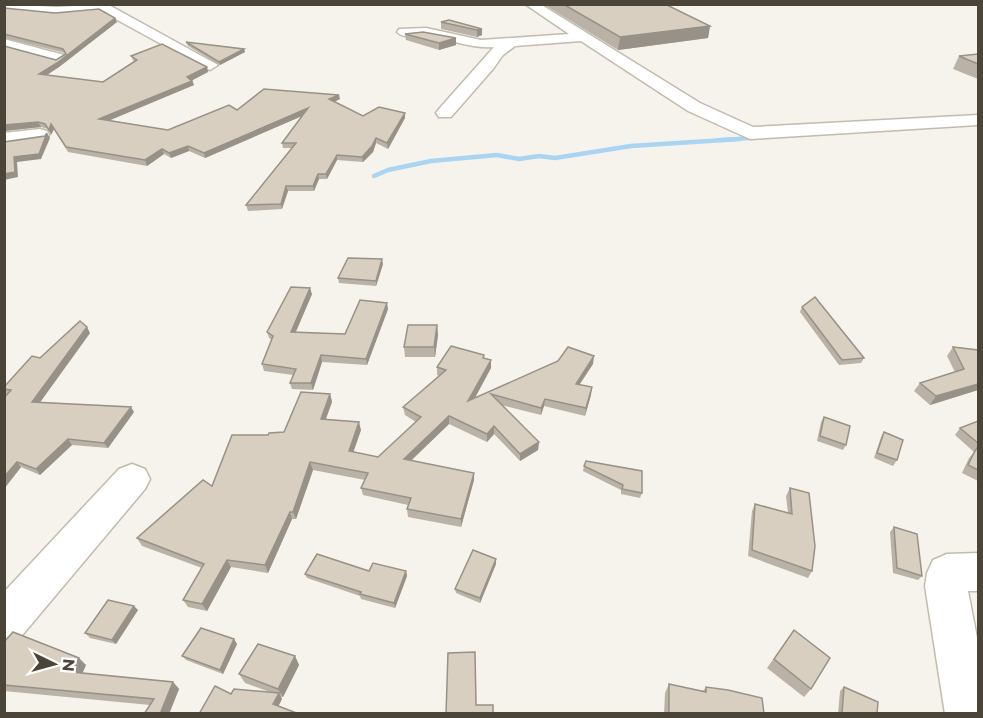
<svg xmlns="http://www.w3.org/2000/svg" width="983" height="718" viewBox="0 0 983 718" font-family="Montserrat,sans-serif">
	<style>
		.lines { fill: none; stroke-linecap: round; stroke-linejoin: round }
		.stream-far1 { stroke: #a9d4f2; stroke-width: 4 }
		.stream { stroke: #a9d4f2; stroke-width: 4.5 }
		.minor-casing { stroke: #c2bbae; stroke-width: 3 }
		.minor { fill: #fff; fill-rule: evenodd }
		.wall { fill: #bab2a6 }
		.shaded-wall { fill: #979187 }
		.building { fill: #d8cfc1; stroke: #979187; stroke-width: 1.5 }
	</style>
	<rect width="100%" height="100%" fill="#f6f3ec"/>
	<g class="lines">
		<!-- stream-far1 -->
		<polyline class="stream-far1" points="717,140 755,138"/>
		<!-- stream -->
		<polyline class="stream" points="374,176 388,170 431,161 497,155 519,159 539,156 555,158 631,146 740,139"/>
		<defs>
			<g id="minor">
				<polygon points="4,4 57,7 107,4 218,65 210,70 205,68 101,11 57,15 4,10"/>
				<path d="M525 4H540L700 103 753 127 978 115V125L750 139 688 111 581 41 515 46 503 55 493 69 451 117H439L436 113 439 109 494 47C470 49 448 38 424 36 415 35 404 39 397 32L399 29 426 28 481 40 569 34Z"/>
				<polygon points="4,39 64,55 66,58 59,62 4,47"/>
				<polygon points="40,129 47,131 49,135 47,139 4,145 4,133"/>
				<polygon points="132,464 145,469 150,479 145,489 19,639 4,645 4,592 119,469"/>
				<polygon points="978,553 978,591 968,591 978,643 978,714 945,714 925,586 927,573 933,560 947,554"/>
			</g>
		</defs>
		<!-- minor casing -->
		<use href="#minor" class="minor-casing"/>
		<!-- minor -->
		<use href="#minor" class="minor"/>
	</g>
	<!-- wall -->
	<g class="wall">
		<polygon points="543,4 665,4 710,26 708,38 618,50"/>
		<polygon points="4,8 117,22 59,67 47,75 103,82 134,61 133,60 131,56 207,67 208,72 192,80 194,85 109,120 168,130 237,110 340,99 334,102 363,116 405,113 405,118 388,149 376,143 373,152 363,162 337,160 327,179 319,179 314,191 288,191 282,209 248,211 246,205 292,148 283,148 282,143 302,116 205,158 189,151 171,158 164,154 147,166 68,152 54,129 51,135 48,129 41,127 4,131 4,46 56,60 66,55 65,53 4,38"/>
		<polygon points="441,22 482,29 482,35 477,37 441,29"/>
		<polygon points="405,34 456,45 439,50 406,40"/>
		<polygon points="186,42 244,49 245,52 220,65 188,46"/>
		<polygon points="978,54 978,79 953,69 959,56"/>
		<polygon points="383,264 376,286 339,283 338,278"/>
		<polygon points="312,294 296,332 345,334 388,309 367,365 322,362 313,390 292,389 290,383 293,375 264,371 262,364 272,340 269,338 267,332"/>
		<polygon points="802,307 864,358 861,363 839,365 800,312"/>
		<polygon points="437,325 438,335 435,357 405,357 404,347"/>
		<polygon points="90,333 40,402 134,412 108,448 72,445 40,475 21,467 4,489 7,395 4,392 4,387 40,358"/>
		<polygon points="953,347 978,390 930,405 914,391 920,383 955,372 947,356"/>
		<polygon points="484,355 484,358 491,368 474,399 593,364 580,384 591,395 585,416 544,406 541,415 501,405 539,442 538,450 520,461 494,434 487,442 449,424 412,460 474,480 461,527 408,517 407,509 408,505 363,495 361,488 365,480 313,470 296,519 292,519 268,573 231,567 207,611 188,607 183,600 202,568 142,546 137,538 212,486 268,435 284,432 330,394 332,402 326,419 361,430 353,452 378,457 416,422 405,415 403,407 439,376 437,375 437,367"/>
		<polygon points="824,417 846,445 843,450 817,441 821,422"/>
		<polygon points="978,421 978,481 962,473 969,458 974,452 955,435 960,428"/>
		<polygon points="884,432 897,460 893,466 874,458 881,437"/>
		<polygon points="584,466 642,493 640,498 621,494 621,490 583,471"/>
		<polygon points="790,488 812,571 808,578 748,556 752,511 755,504 788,513 786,496"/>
		<polygon points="894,527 922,576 918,580 893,573 890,532"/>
		<polygon points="496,564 480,603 456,593 455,589"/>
		<polygon points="369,571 406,571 407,576 395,608 361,599 360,596 307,578 305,574"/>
		<polygon points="138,610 116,644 90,638 85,633"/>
		<polygon points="794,630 811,689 804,697 767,668"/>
		<polygon points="4,642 86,665 82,673 173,682 179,689 169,714 144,714 150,705 4,691"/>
		<polygon points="237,644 223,674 186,660 182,656"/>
		<polygon points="295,656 299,665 283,697 281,697 282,699 278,706 231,694 270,692 245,683 239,674"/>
		<polygon points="669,684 703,691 706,687 764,714 664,714 665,693"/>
		<polygon points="844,687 877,714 838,714 840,691"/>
	</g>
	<!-- shaded-wall -->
	<g class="shaded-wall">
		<polygon points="115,18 117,22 59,67 42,78 39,74"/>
		<polygon points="710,26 708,38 618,50 620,37"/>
		<polygon points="482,29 482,35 477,37 477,30"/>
		<polygon points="456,38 456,45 439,50 439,43"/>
		<polygon points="244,49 245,52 220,65 219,62"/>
		<polygon points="207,67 208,72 189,82 187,77"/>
		<polygon points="192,81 194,85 101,124 99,119"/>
		<polygon points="339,95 340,99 329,104 329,99"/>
		<polygon points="308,108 309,113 205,158 204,153"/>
		<polygon points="405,113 405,118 388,149 387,143"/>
		<polygon points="38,122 41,127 4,131 4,125"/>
		<polygon points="51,124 54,129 51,135 49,130"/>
		<polygon points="47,133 50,138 41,159 17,162 18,177 4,180 4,174 14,157 39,154"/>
		<polygon points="376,138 376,143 373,152 363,162 362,157"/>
		<polygon points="188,146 189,151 171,158 169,153"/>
		<polygon points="162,149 164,154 147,166 145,160"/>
		<polygon points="337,155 337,160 327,179 326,174"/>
		<polygon points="318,174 319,179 314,191 313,186"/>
		<polygon points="286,186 288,191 282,209 281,204"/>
		<polygon points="382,259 383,264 376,286 376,281"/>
		<polygon points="310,288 312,294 293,338 291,332"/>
		<polygon points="387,303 388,309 367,365 366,359"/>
		<polygon points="437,325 438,335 435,357 434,347"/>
		<polygon points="87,327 90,333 36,408 32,402"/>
		<polygon points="321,355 322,362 313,390 311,383"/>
		<polygon points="594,356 593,364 575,391 576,384"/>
		<polygon points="491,360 491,368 469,409 468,401"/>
		<polygon points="978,384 978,390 930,405 936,396"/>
		<polygon points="592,387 591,395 585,416 586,408"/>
		<polygon points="330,394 332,402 323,426 321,419"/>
		<polygon points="545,399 544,406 541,415 541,408"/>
		<polygon points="131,407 134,412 108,448 104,443"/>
		<polygon points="449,416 449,424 405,466 404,459"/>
		<polygon points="359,422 361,430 351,459 349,451"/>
		<polygon points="494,426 494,434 487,442 487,434"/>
		<polygon points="68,439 72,445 40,475 36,469"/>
		<polygon points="539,442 538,450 520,461 520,454"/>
		<polygon points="17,462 21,467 4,489 4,477"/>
		<polygon points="310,462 313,470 296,519 293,512"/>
		<polygon points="474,473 474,480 461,527 461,519"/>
		<polygon points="290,512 292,519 268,573 265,565"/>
		<polygon points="496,559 496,564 480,603 480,598"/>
		<polygon points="227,560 231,567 207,611 202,604"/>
		<polygon points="406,571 407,576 395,608 394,603"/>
		<polygon points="134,606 138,610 116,644 112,640"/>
		<polygon points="234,639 237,644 223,674 220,670"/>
		<polygon points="295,656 299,665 283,697 278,689"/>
		<polygon points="79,658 86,665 80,679 72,672"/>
		<polygon points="173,682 179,689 169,714 160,714"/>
		<polygon points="279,693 282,699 277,709 273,704"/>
	</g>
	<!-- building -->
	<g class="building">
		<polygon points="563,4 665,4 710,26 620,37"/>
		<polygon points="4,8 55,13 99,9 115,18 57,63 39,74 103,82 137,60 131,56 162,44 207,67 187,77 192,81 99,119 168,130 229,105 237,110 264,89 339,95 329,99 363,116 379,107 405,113 387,143 376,138 372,146 362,157 337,155 326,174 318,174 313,186 286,186 281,204 246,205 296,143 282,143 308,108 204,153 188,146 169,153 162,149 145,160 66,147 51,124 49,130 45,124 38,122 4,125 4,46 56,60 66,54 63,49 4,34"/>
		<polygon points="449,20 482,29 477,30 441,22"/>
		<polygon points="423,32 456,38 439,43 405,34"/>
		<polygon points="186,42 244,49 219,62"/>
		<polygon points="978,54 978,64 959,56"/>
		<polygon points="47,133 39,154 14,157 15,172 4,174 4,142 45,136"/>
		<polygon points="348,258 382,259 376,281 338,278"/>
		<polygon points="291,287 310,288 291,332 345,334 360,300 387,303 366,359 321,355 311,383 290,383 296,369 262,364 273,336 267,332"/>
		<polygon points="815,297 864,358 842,360 802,307"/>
		<polygon points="80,321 87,327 32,402 131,407 104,443 68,439 36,469 17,462 4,477 4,398 11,390 4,389 4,387 32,356 40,358"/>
		<polygon points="408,325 437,325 434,347 404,347"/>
		<polygon points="451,346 484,355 483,358 491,360 468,401 558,361 568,347 594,356 576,384 592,387 586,408 545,399 541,408 491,394 539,442 520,454 494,426 487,434 449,416 404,459 474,473 461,519 407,509 411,498 361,488 368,473 310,462 293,512 290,512 265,565 227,560 202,604 183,600 204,564 137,538 203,480 212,486 232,435 268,435 269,433 284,432 301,392 330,394 321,419 359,422 349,451 378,457 421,417 403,407 446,370 437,367"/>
		<polygon points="953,347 978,350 978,384 936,396 920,383 964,369"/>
		<polygon points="824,417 850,426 846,445 820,436"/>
		<polygon points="978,421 978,443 960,428"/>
		<polygon points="884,432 903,440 897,460 877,453"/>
		<polygon points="978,447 978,470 968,465 975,451"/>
		<polygon points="586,461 642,471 642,493 622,489 623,485 584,466"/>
		<polygon points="790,488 809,493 815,546 812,571 752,550 755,504 792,514"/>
		<polygon points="894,527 917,534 922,576 897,568"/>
		<polygon points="473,550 496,559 480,598 455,589"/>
		<polygon points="317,554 369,571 373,563 406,571 394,603 360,594 361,592 305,574"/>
		<polygon points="108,600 134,606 112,640 85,633"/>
		<polygon points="201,628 234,639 220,670 182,656"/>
		<polygon points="794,630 830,658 811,689 774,659"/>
		<polygon points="13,632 79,658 72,672 173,682 160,714 144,714 154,699 4,685 4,642"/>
		<polygon points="258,644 295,656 278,689 239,674"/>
		<polygon points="475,652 476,705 493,705 493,714 446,714 448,653"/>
		<polygon points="669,684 706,692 706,687 728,690 762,698 764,714 669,714"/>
		<polygon points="215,686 231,694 234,689 279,693 273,704 299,714 199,714"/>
		<polygon points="844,687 878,702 877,714 842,713"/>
	</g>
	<!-- border -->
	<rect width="983" height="718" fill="none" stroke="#4b4439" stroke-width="12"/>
	<!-- north arrow -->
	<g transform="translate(54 664) rotate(95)" stroke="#ffffff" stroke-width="4.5" paint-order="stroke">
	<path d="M0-4.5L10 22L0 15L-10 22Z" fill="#4b4439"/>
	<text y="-9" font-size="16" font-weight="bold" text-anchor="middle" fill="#4b4439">N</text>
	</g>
</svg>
